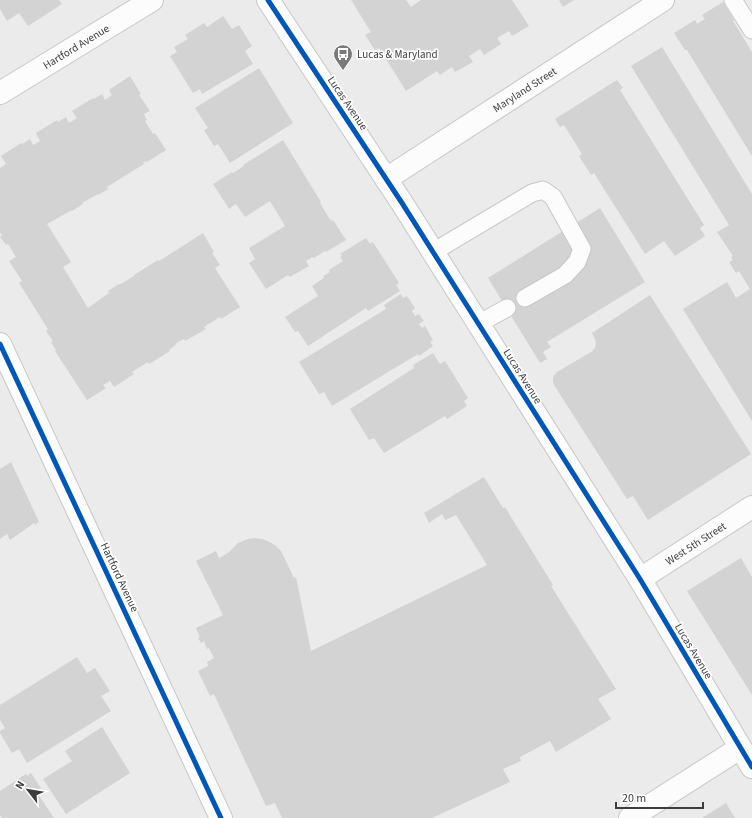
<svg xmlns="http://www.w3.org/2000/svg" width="752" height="818" viewBox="0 0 752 818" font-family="'Source Sans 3',sans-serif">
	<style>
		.building { fill: #d4d3d4 }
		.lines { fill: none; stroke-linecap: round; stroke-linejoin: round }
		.lane-casing { stroke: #c7c7c7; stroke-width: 19 }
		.street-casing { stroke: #c7c7c7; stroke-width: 24 }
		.lane { stroke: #fcfcfc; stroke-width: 17 }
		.street { stroke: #fcfcfc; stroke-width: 22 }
		.cycleway-casing { stroke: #fff; stroke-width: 8 }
		.cycleway { stroke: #0057b8; stroke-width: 5 }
		.labels { text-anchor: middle; stroke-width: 3.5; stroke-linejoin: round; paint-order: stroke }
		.street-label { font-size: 11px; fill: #3d3d3d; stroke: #fff }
		.poi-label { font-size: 11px; fill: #3d3d3d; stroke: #fff; text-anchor: start }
	</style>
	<rect width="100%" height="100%" fill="#ebebeb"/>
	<!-- building -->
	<g class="building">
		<polygon points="0,0 59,0 62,4 28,26 19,13 7,21 0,9"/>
		<polygon points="351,0 406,0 411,7 421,0 512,0 529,26 512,36 509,31 497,38 501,44 484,55 480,49 469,56 473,62 455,72 452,67 440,75 437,71 406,91 379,48 375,50 365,35 371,32"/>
		<polygon points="559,0 574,0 563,7"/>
		<polygon points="723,2 734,20 733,21 752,52 752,156 687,50 685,50 674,33 695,20 697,24 705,19 702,15"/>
		<polygon points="223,16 232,29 239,25 252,46 245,51 253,64 202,94 200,89 193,93 170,56 177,52 174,47 188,39 185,35 204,23 207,27"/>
		<polygon points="662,47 752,194 752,421 683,309 727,282 736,298 750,289 739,271 736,273 729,262 733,260 731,257 733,256 717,232 729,225 631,66"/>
		<polygon points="259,68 293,123 230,163 218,144 214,146 204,130 208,128 195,108"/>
		<polygon points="130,76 141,94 139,95 150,111 144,114 147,120 145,121 153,134 155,133 166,150 147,162 146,161 143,162 144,164 107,187 108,189 98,195 98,194 82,203 83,204 72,211 72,210 47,224 71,262 63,267 88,308 109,293 108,291 119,284 119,285 134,276 134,275 158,260 159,261 203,233 214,252 212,253 220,265 215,268 240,307 221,319 220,317 204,327 206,329 185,341 184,339 176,343 177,344 169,350 170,351 149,364 148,362 132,372 134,374 114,387 110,381 103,385 106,388 87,400 55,351 56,350 51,342 53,341 46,331 48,329 19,283 22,281 9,261 16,257 8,244 6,245 0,237 2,236 0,232 0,168 6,164 1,156 21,143 22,144 30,139 33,145 40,141 36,133 57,120 58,122 66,117 69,123 77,118 72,111 93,98 94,99 102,94 105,100 112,95 109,90"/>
		<polygon points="617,80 623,88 620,90 704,225 700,228 705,236 675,256 664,241 645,254 594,173 591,175 579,156 582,154 564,125 560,127 555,119"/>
		<polygon points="283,140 321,202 320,203 331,221 333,220 346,240 326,252 325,251 314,258 313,257 306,261 309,266 290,277 288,275 266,289 249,263 255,259 249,248 285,226 270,201 245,217 236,204 229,209 213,184 232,172 233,173 244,166 243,165"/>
		<polygon points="600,208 645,282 547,342 551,347 543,352 547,359 540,363 488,278"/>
		<polygon points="366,238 370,244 373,242 399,283 396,285 400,291 368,311 366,308 308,346 298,331 295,332 285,317 318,296 312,286 324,278 323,276 330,272 329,270 343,261 340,257 342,256 340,254"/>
		<polygon points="401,294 403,298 407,296 415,308 412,311 415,316 419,314 424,321 419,324 422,328 425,326 433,340 430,342 433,346 419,356 418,354 332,406 324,392 319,394 299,362 386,309 384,305"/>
		<polygon points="650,295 751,454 648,520 633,496 627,499 554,385 553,381 553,377 557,372 591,352 595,348 596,342 592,333"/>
		<polygon points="433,353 440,364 445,361 468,398 464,401 467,406 447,419 445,416 384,453 374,438 369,440 350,409 414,368 413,365"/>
		<polygon points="11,462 39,522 35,525 34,523 10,540 7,534 0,539 0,469"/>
		<polygon points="484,477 503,508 505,507 553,585 551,586 616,689 598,699 611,719 556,752 550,741 520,757 521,761 503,769 510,782 432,818 282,818 275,803 266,806 214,694 210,696 198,671 208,666 207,662 214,658 209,648 207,649 204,641 201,643 198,638 200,637 196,628 223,615 196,561 216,551 219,558 228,553 238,543 248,539 254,538 262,539 270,542 276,546 281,551 294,578 296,577 311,651 487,565 456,515 445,520 442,514 429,523 424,513"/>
		<polygon points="741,558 752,577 752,695 687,591"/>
		<polygon points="77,657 87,673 95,668 110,691 101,696 111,711 27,763 19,749 12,753 0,733 0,731 5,728 0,720 0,705"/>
		<polygon points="102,727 130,773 66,814 43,779 72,761 65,751"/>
		<polygon points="31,773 41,788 36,791 54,818 2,818 0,815 0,791 26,774 27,776"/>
		<polygon points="726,803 735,818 702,818"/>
	</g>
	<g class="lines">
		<defs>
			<g id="lane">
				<polyline points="733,0 752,30"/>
				<polyline points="433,252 532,193 543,190 553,197 582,249 577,262 565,275 525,298"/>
				<polyline points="478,324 507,308"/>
			</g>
			<g id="street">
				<polyline points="268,0 402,203 640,579 752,767"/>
				<path id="s1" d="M0 93 152 0"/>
				<path id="s2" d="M386 179 663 0"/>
				<polyline points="0,344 221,818"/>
				<path id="s3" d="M640 579 752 507"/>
				<polyline points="630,818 740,748"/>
			</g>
		</defs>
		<!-- lane casing -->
		<use href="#lane" class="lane-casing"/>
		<!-- street casing -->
		<use href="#street" class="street-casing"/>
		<!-- lane -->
		<use href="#lane" class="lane"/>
		<!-- street -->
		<use href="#street" class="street"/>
		<defs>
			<g id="cycleway">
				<polyline points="268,0 402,203 640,579 752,767"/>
				<polyline points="0,344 221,818"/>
			</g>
		</defs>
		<!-- cycleway casing -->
		<use href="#cycleway" class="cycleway-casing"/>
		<!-- cycleway -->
		<use href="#cycleway" class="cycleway"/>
	</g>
	<!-- icons -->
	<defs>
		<symbol id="bus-pin" viewBox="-11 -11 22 30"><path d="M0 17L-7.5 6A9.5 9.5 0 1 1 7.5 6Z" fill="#7a7a7a" stroke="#fff"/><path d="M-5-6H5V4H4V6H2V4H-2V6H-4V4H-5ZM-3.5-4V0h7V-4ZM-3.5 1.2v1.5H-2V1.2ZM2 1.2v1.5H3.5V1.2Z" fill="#fff"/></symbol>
	</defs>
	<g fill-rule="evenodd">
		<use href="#bus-pin" x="332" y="43" width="22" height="30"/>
	</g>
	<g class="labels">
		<!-- street labels -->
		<g class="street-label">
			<text dy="4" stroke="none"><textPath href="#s1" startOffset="89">Hartford Avenue</textPath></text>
			<text dy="4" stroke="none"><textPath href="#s2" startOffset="165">Maryland Street</textPath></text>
			<text transform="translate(348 103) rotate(56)" y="4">Lucas Avenue</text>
			<text transform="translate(523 376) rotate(58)" y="4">Lucas Avenue</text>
			<text dy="4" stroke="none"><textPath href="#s3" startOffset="66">West 5th Street</textPath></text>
			<text transform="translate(120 577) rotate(65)" y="4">Hartford Avenue</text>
			<text transform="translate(694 651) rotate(59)" y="4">Lucas Avenue</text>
		</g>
		<!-- poi labels -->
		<g class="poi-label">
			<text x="357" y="58">Lucas &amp; Maryland</text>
		</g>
	</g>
	<!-- north arrow -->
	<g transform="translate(28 790) rotate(301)" stroke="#ffffff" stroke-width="3" paint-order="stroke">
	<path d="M0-3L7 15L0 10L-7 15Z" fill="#3d3d3d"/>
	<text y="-6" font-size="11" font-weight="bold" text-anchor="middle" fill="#3d3d3d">N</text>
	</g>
	<!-- scale -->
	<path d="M616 802v6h87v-6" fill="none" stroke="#3d3d3d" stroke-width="2"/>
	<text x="622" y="802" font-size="12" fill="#3d3d3d" stroke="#ffffff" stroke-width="3" paint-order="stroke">20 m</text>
</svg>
